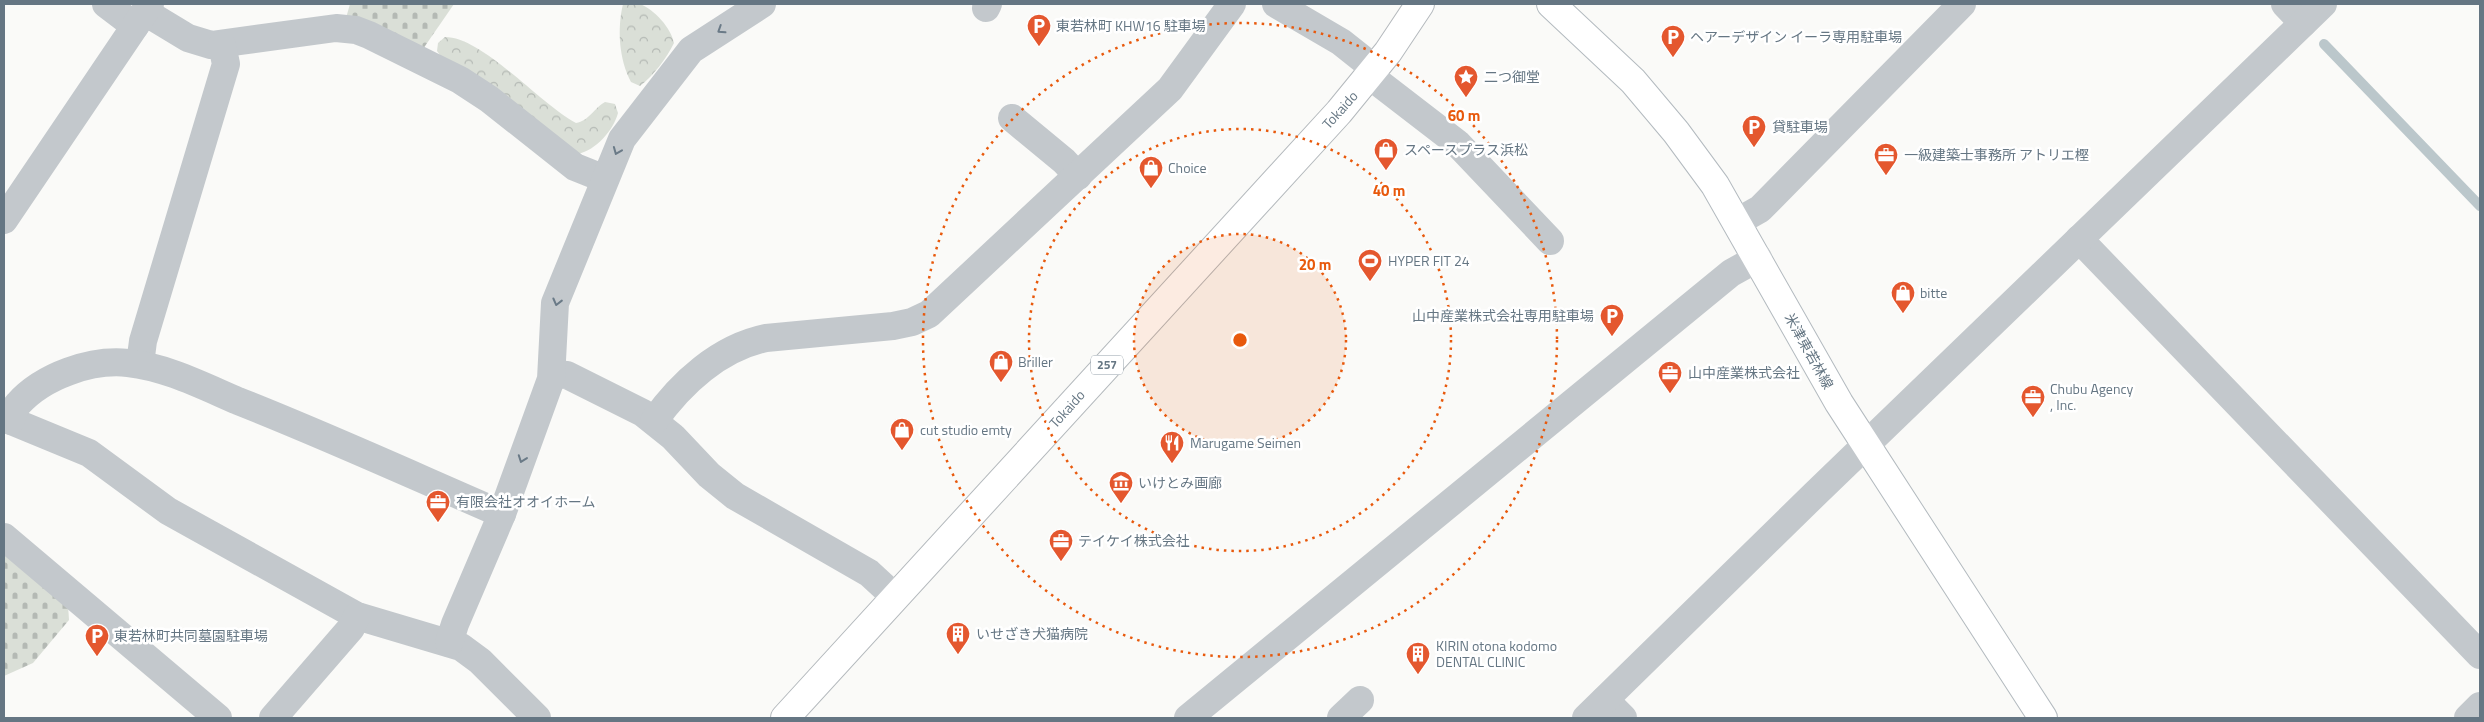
<svg xmlns="http://www.w3.org/2000/svg" width="2484" height="722" viewBox="0 0 2484 722" font-family="'Titillium Web','Noto Sans JP',sans-serif">
	<style>
		.forest { fill: url(#forest-crowns) }
		.cemetery { fill: url(#cemetery-stones) }
		.lines { fill: none; stroke-linecap: round; stroke-linejoin: round }
		.stream { stroke: #bbc7cb; stroke-width: 10 }
		.secondary-casing { stroke: #b3babf; stroke-width: 30 }
		.trunk-casing { stroke: #b4b9bd; stroke-width: 30 }
		.minor { stroke: #c3c8cc; stroke-width: 28 }
		.secondary { stroke: #fff; stroke-width: 28 }
		.trunk { stroke: #fff; stroke-width: 28 }
		.oneway { stroke: #6a7a87 }
		.ring { fill: none; stroke: #e8590c; stroke-width: 2.5; stroke-dasharray: 2.5 5 }
		.labels { text-anchor: middle; stroke-width: 5; stroke-linejoin: round; paint-order: stroke }
		.shield { fill: #fff; stroke: #939fa8; stroke-width: 1 }
		.shield-label { font-size: 12px; font-weight: bold; fill: #657683 }
		.poi-label { font-size: 14px; fill: #657683; stroke: #fff; text-anchor: start }
		.street-label { font-size: 14px; fill: #657683; stroke: #fff }
		.centre { fill: #e8590c; stroke: #fff; stroke-width: 2.5 }
		.ring-label { font-size: 15px; text-anchor: middle; font-weight: bold; fill: #e8590c; stroke: #fff; stroke-width: 5; stroke-linejoin: round; paint-order: stroke }
	</style>
	<defs>
		<pattern id="forest-crowns" width="20" height="18" patternUnits="userSpaceOnUse" patternTransform="scale(1.25)"><rect width="20" height="18" fill="#dadfd7"/><path d="M2 6a3 3 0 1 1 6 0M12 15a3 3 0 1 1 6 0" fill="none" stroke="#b4b9b4"/></pattern>
		<pattern id="cemetery-stones" width="16" height="16" patternUnits="userSpaceOnUse" patternTransform="scale(1.25)"><rect width="16" height="16" fill="#dadfd7"/><path d="M2 7V4a2 2 0 0 1 4 0v3zM10 15v-3a2 2 0 0 1 4 0v3z" fill="#b4b9b4"/></pattern>
	</defs>
	<rect width="100%" height="100%" fill="#fafaf8"/>
	<!-- forest -->
	<g class="forest">
		<path d="M623 4C628 4 635 3 640 4 655 10 671 28 674 43 666 59 654 75 640 86L631 82C619 59 617 29 623 4Z"/>
		<path d="M445 37C483 37 541 105 576 123 589 121 594 108 605 102L615 104 618 113C613 131 596 150 578 154L442 58 437 51 438 43Z"/>
	</g>
	<!-- cemetery -->
	<g class="cemetery">
		<polygon points="350,4 454,4 423,49 346,18"/>
		<polygon points="4,551 68,605 69,620 33,663 4,676"/>
	</g>
	<g class="lines">
		<!-- stream -->
		<polyline class="stream" points="2324,44 2480,206"/>
		<defs>
			<polyline id="secondary" points="1551,4 1633,81 1676,132 1715,185 1839,403 2043,718"/>
			<polyline id="trunk" points="785,718 1339,112 1388,52 1420,4"/>
		</defs>
		<!-- secondary casing -->
		<use href="#secondary" class="secondary-casing"/>
		<!-- trunk casing -->
		<use href="#trunk" class="trunk-casing"/>
		<!-- minor -->
		<g class="minor">
			<polyline points="106,4 135,26"/>
			<polyline points="1276,4 1341,42 1375,69"/>
			<polyline points="2285,4 2303,23"/>
			<polyline points="986,8 988,4"/>
			<polyline points="145,12 188,38 211,45 336,28 356,30 369,35 460,80 489,99 575,167 605,179"/>
			<polyline points="1370,76 1457,143 1550,241"/>
			<polyline points="1012,118 1064,161 1078,176"/>
			<polyline points="4,220 150,4"/>
			<polyline points="1737,222 1760,209 1962,4"/>
			<polyline points="2079,239 2480,655"/>
			<polyline points="140,364 143,341 226,64 222,45"/>
			<polyline points="552,374 567,375 643,413 673,437 709,475 735,496 869,573 895,597"/>
			<polyline points="4,418 89,453 168,511 357,616 461,647 480,661 537,718"/>
			<path d="M11 421C13 416 14 408 18 404 43 376 91 359 128 363 166 367 203 386 238 401 327 436 414 476 502 514"/>
			<path d="M654 421C681 383 719 348 766 338L893 326 912 322 929 314 1170 89 1232 4"/>
			<polyline points="4,537 218,718"/>
			<polyline points="449,643 455,624 502,514 551,379 555,303 622,139 691,50 762,4"/>
			<polyline points="1605,700 1623,718"/>
			<polyline points="273,718 351,628 357,616"/>
			<polyline points="1188,718 1731,273 1758,258"/>
			<polyline points="1341,718 1360,700"/>
			<polyline points="1586,718 1815,494 2323,4"/>
			<polyline points="2468,718 2480,706"/>
		</g>
		<!-- secondary -->
		<use href="#secondary" class="secondary"/>
		<!-- trunk -->
		<use href="#trunk" class="trunk"/>
	</g>
	<!-- one-way arrows -->
	<defs><path id="oneway-chevron" d="M-2-3.5L2.5 0L-2 3.5" fill="none" stroke-width="1.6" stroke-linecap="round" stroke-linejoin="round" transform="scale(1.25)"/></defs>
	<g class="oneway">
		<use href="#oneway-chevron" transform="translate(721 30) rotate(147)"/>
		<use href="#oneway-chevron" transform="translate(617 151) rotate(112)"/>
		<use href="#oneway-chevron" transform="translate(557 302) rotate(104)"/>
		<use href="#oneway-chevron" transform="translate(522 459) rotate(110)"/>
	</g>
	<!-- distance rings -->
	<circle cx="1240" cy="340" r="106" fill="#e8590c" fill-opacity=".12"/>
	<g class="ring">
		<circle cx="1240" cy="340" r="106"/>
		<circle cx="1240" cy="340" r="211"/>
		<circle cx="1240" cy="340" r="317"/>
	</g>
	<!-- icons -->
	<defs>
		<symbol id="parking-pin" viewBox="-11 -11 22 30"><path d="M0 17L-7.5 6A9.5 9.5 0 1 1 7.5 6Z" fill="#e4572e" stroke="#fff"/><path d="M-3.5-5.5H1a3.5 3.5 0 0 1 0 7H-1V5.5H-3.5ZM-1-3.4V-.6H.8a1.4 1.4 0 0 0 0-2.8Z" fill="#fff"/></symbol>
		<symbol id="sight-pin" viewBox="-11 -11 22 30"><path d="M0 17L-7.5 6A9.5 9.5 0 1 1 7.5 6Z" fill="#e4572e" stroke="#fff"/><path d="M0-6L1.8-2.2L6-1.7L2.9 1.2L3.7 5.4L0 3.3L-3.7 5.4L-2.9 1.2L-6-1.7L-1.8-2.2Z" fill="#fff"/></symbol>
		<symbol id="shop-pin" viewBox="-11 -11 22 30"><path d="M0 17L-7.5 6A9.5 9.5 0 1 1 7.5 6Z" fill="#e4572e" stroke="#fff"/><path d="M-5-2.5h2.3a2.7 3.5 0 0 1 5.4 0H5L5.5 6h-11ZM-1.5-2.5h3a1.5 2.3 0 0 0-3 0Z" fill="#fff"/></symbol>
		<symbol id="office-pin" viewBox="-11 -11 22 30"><path d="M0 17L-7.5 6A9.5 9.5 0 1 1 7.5 6Z" fill="#e4572e" stroke="#fff"/><path d="M-6-3h4V-5.5h4V-3h4V5H-6ZM-1-4.5V-3h2v-1.5ZM-6 0V1H6V0Z" fill="#fff"/></symbol>
		<symbol id="stadium-pin" viewBox="-11 -11 22 30"><path d="M0 17L-7.5 6A9.5 9.5 0 1 1 7.5 6Z" fill="#e4572e" stroke="#fff"/><path d="M0-5a6.5 5 0 1 0 0 10a6.5 5 0 1 0 0-10ZM-3.5-1.8h7v3.6h-7Z" fill="#fff"/></symbol>
		<symbol id="restaurant-pin" viewBox="-11 -11 22 30"><path d="M0 17L-7.5 6A9.5 9.5 0 1 1 7.5 6Z" fill="#e4572e" stroke="#fff"/><path d="M-5-6h1v4h1v-4h1v4h1v-4h1v5L-1.5 .5V6h-2V.5L-5-1ZM5-6V6H3V1.5H1.5Q1.5-4 5-6Z" fill="#fff"/></symbol>
		<symbol id="museum-pin" viewBox="-11 -11 22 30"><path d="M0 17L-7.5 6A9.5 9.5 0 1 1 7.5 6Z" fill="#e4572e" stroke="#fff"/><path d="M0-6L6-3V-2H-6V-3ZM-5-1h2V3h-2ZM-1-1h2V3h-2ZM3-1h2V3H3ZM-6 4H6V6H-6Z" fill="#fff"/></symbol>
		<symbol id="building-pin" viewBox="-11 -11 22 30"><path d="M0 17L-7.5 6A9.5 9.5 0 1 1 7.5 6Z" fill="#e4572e" stroke="#fff"/><path d="M-4-6H4V6H1V3H-1V6H-4ZM-2.5-4.3h1.7v1.8h-1.7ZM.8-4.3h1.7v1.8H.8ZM-2.5-1h1.7V.8h-1.7ZM.8-1h1.7V.8H.8Z" fill="#fff"/></symbol>
	</defs>
	<g fill-rule="evenodd">
		<use href="#parking-pin" x="1025" y="12" width="28" height="38"/>
		<use href="#parking-pin" x="1659" y="23" width="28" height="38"/>
		<use href="#sight-pin" x="1452" y="63" width="28" height="38"/>
		<use href="#parking-pin" x="1740" y="113" width="28" height="38"/>
		<use href="#shop-pin" x="1372" y="136" width="28" height="38"/>
		<use href="#office-pin" x="1872" y="141" width="28" height="38"/>
		<use href="#shop-pin" x="1137" y="154" width="28" height="38"/>
		<use href="#stadium-pin" x="1356" y="247" width="28" height="38"/>
		<use href="#shop-pin" x="1889" y="279" width="28" height="38"/>
		<use href="#parking-pin" x="1598" y="302" width="28" height="38"/>
		<use href="#shop-pin" x="987" y="348" width="28" height="38"/>
		<use href="#office-pin" x="1656" y="359" width="28" height="38"/>
		<use href="#office-pin" x="2019" y="383" width="28" height="38"/>
		<use href="#shop-pin" x="888" y="416" width="28" height="38"/>
		<use href="#restaurant-pin" x="1158" y="429" width="28" height="38"/>
		<use href="#museum-pin" x="1107" y="469" width="28" height="38"/>
		<use href="#office-pin" x="424" y="488" width="28" height="38"/>
		<use href="#office-pin" x="1047" y="527" width="28" height="38"/>
		<use href="#building-pin" x="944" y="620" width="28" height="38"/>
		<use href="#parking-pin" x="83" y="622" width="28" height="38"/>
		<use href="#building-pin" x="1404" y="640" width="28" height="38"/>
	</g>
	<g class="labels">
		<!-- shield labels -->
		<rect class="shield" x="1091" y="355.5" width="32" height="19" rx="4"/>
		<g class="shield-label">
			<text x="1107" y="369">257</text>
		</g>
		<!-- poi labels -->
		<g class="poi-label">
			<text x="1056" y="31">東若林町 KHW16 駐車場</text>
			<text x="1690" y="42">ヘアーデザイン イーラ専用駐車場</text>
			<text x="1484" y="82">二つ御堂</text>
			<text x="1772" y="132">貸駐車場</text>
			<text x="1404" y="155">スペースプラス浜松</text>
			<text x="1904" y="160">一級建築士事務所 アトリエ樫</text>
			<text x="1168" y="173">Choice</text>
			<text x="1388" y="266">HYPER FIT 24</text>
			<text x="1920" y="298">bitte</text>
			<text x="1594" y="321" text-anchor="end">山中産業株式会社専用駐車場</text>
			<text x="1018" y="367">Briller</text>
			<text x="1688" y="378">山中産業株式会社</text>
			<text x="2050" y="394">Chubu Agency<tspan x="2050" dy="16">, Inc.</tspan></text>
			<text x="920" y="435">cut studio emty</text>
			<text x="1190" y="448">Marugame Seimen</text>
			<text x="1138" y="488">いけとみ画廊</text>
			<text x="456" y="507">有限会社オオイホーム</text>
			<text x="1078" y="546">テイケイ株式会社</text>
			<text x="976" y="639">いせざき犬猫病院</text>
			<text x="114" y="641">東若林町共同墓園駐車場</text>
			<text x="1436" y="651">KIRIN otona kodomo<tspan x="1436" dy="16">DENTAL CLINIC</tspan></text>
		</g>
		<!-- street labels -->
		<g class="street-label">
			<text transform="translate(1340 110) rotate(-48)" y="5">Tokaido</text>
			<text transform="translate(1809 351) rotate(61)" y="5">米津東若林線</text>
			<text transform="translate(1067 409) rotate(-48)" y="5">Tokaido</text>
		</g>
	</g>
	<circle cx="1240" cy="340" r="8" class="centre"/>
	<g class="ring-label">
		<text x="1464" y="121">60 m</text>
		<text x="1389" y="196">40 m</text>
		<text x="1315" y="270">20 m</text>
	</g>
	<!-- border -->
	<rect width="2484" height="722" fill="none" stroke="#657683" stroke-width="10"/>
</svg>
